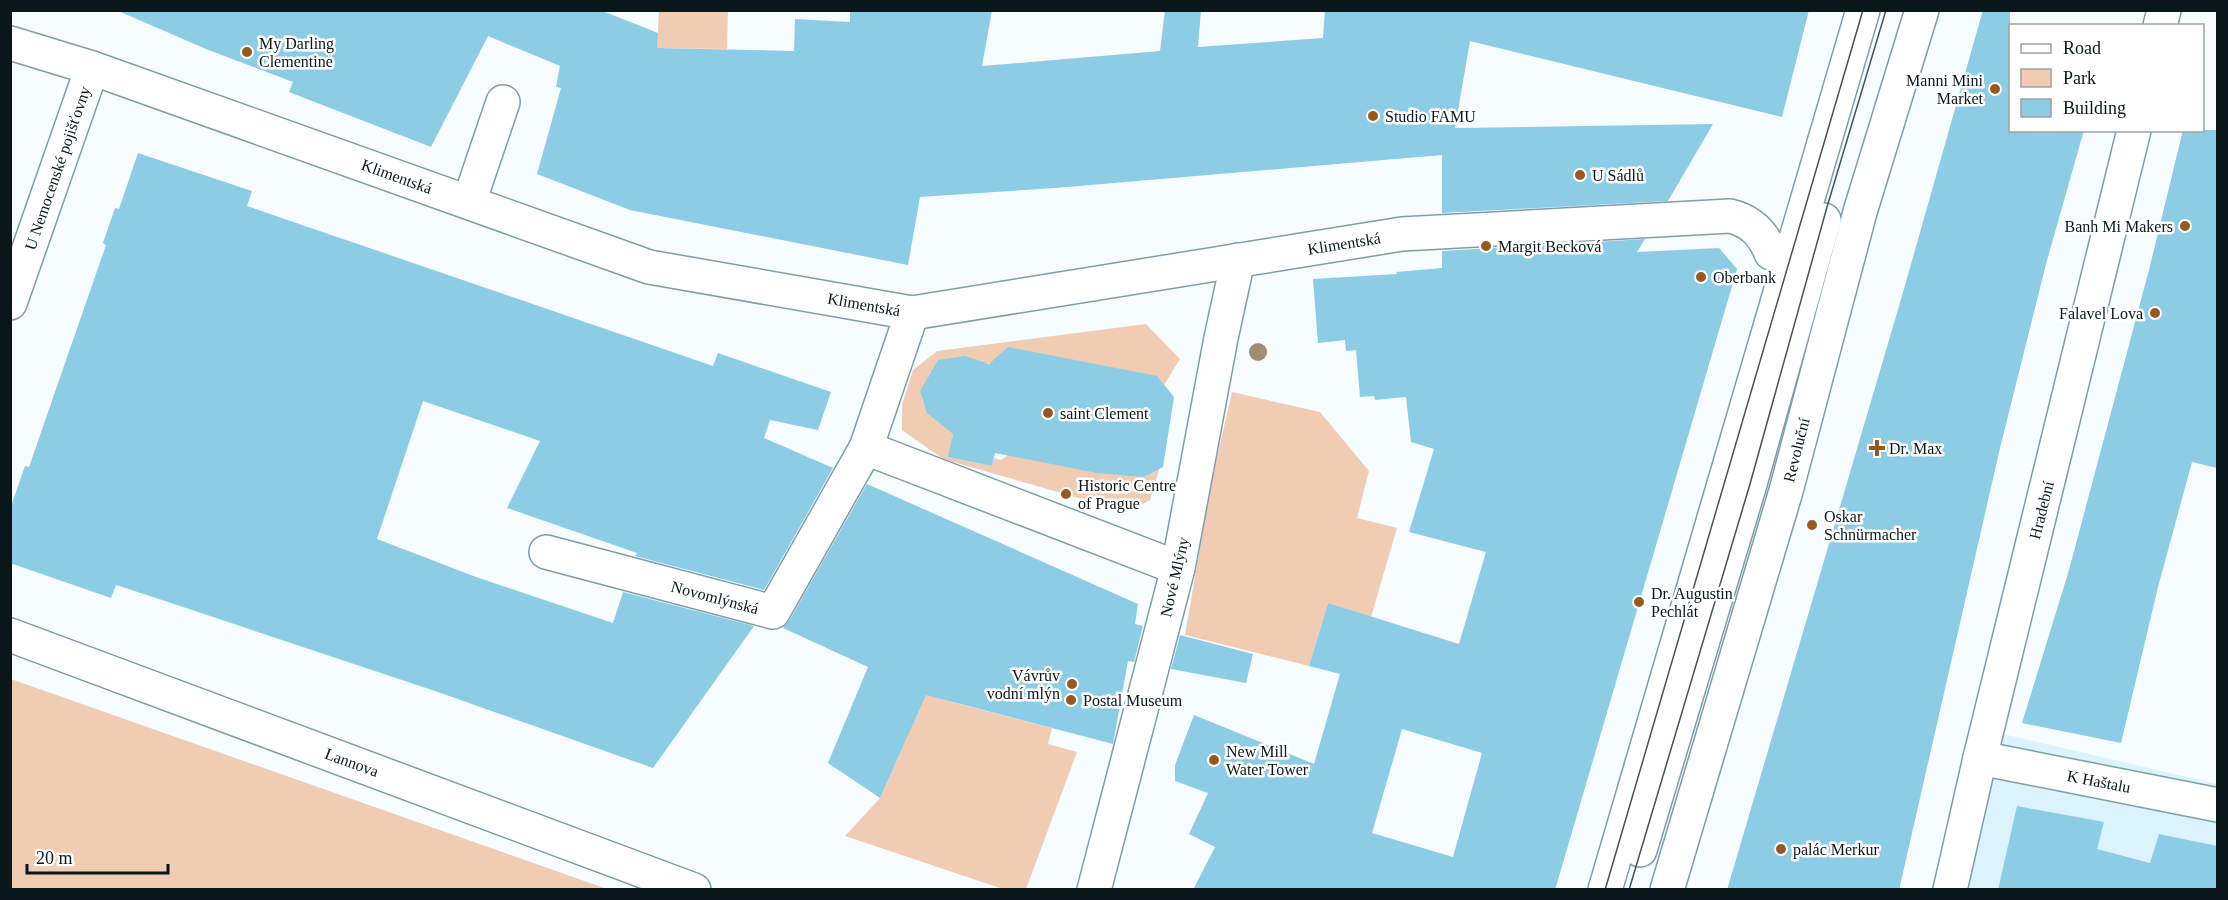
<svg xmlns="http://www.w3.org/2000/svg" width="2228" height="900" viewBox="0 0 2228 900" font-family="Georgia,serif">
	<style>
		.built { fill: #daf3fd }
		.green { fill: #f0cdb2 }
		.building { fill: #8ccce4; fill-rule: evenodd }
		.lines { fill: none; stroke-linecap: round; stroke-linejoin: round }
		.minor-casing { stroke: #7d9daa; stroke-width: 36 }
		.minor { stroke: #fff; stroke-width: 33 }
		.tram { stroke: #475256; stroke-width: 1.5 }
		.tree { fill: #a08b73 }
		.poi-dot { fill: #97591e; stroke: #fff; stroke-width: 2 }
		.labels { text-anchor: middle; stroke-width: 5; stroke-linejoin: round; paint-order: stroke }
		.poi-label { font-size: 16px; fill: #09161a; stroke: #fff; text-anchor: start }
		.street-label { font-size: 16px; fill: #09161a; stroke: #fff }
	</style>
	<rect width="100%" height="100%" fill="#f6fcff"/>
	<!-- built -->
	<polygon class="built" points="1973,727 2217,784 2217,889 1931,890"/>
	<!-- green -->
	<g class="green">
		<polygon points="659,11 728,11 727,49 657,48"/>
		<polygon points="1146,324 1180,359 1164,385 988,363 937,374 931,372 928,377 933,381 930,395 922,398 923,402 930,402 940,414 936,420 941,424 955,422 949,457 992,466 994,458 1001,460 1007,456 1009,446 1138,472 1142,478 1148,475 1147,444 1166,447 1150,500 1127,512 943,459 902,430 902,405 913,370 937,351"/>
		<polygon points="1232,392 1320,412 1369,471 1357,518 1397,528 1371,617 1328,603 1309,666 1185,635 1212,479"/>
		<polygon points="10,679 11,679 607,889 11,889"/>
		<polygon points="926,694 959,704 1052,728 1048,744 1077,752 1026,889 1003,889 845,836 880,798"/>
	</g>
	<!-- building -->
	<g class="building">
		<polygon points="116,10 600,10 658,33 657,48 794,51 795,19 850,22 850,10 992,10 982,66 1160,51 1165,10 1201,10 1198,47 1323,38 1325,10 1809,10 1782,117 1470,41 1455,128 1713,124 1668,201 1442,213 1442,155 1055,188 920,197 908,265 630,210 537,174 561,88 556,87 560,66 488,36 431,147 289,92 293,82 206,49"/>
		<polygon points="1983,10 2010,10 2010,130 2084,130 2046,264 2000,448 1899,890 1727,890 1902,296"/>
		<polygon points="2183,130 2217,130 2217,468 2192,462 2158,587 2121,743 2022,723 2069,570 2150,266"/>
		<polygon points="138,153 252,191 247,206 713,366 718,353 831,392 818,430 770,420 764,438 833,468 764,590 635,556 637,553 507,508 540,441 423,401 377,539 476,577 613,623 623,592 754,626 653,768 438,692 153,597 116,585 111,598 10,563 10,509 25,466 29,467 106,245 103,243 115,208 119,209"/>
		<path d="M1645 239 1637 252 1719 248 1737 269 1555 890H1193L1215 847 1189 834 1208 793 1175 781V765L1194 715 1314 764 1340 674 1309 666 1328 603 1459 644 1486 552 1409 532 1434 449 1411 442 1406 397 1375 400 1374 396 1360 397 1356 350 1346 351 1345 340 1318 343 1313 279 1397 274 1396 272 1442 268V251ZM1402 729 1482 753 1453 857 1372 833Z"/>
		<polygon points="1008,347 1157,376 1174,397 1163,467 1144,477 1097,473 995,453 992,466 948,457 953,434 927,413 920,391 938,360 965,356 989,364"/>
		<polygon points="867,484 1138,604 1135,624 1143,626 1134,662 1128,661 1113,744 926,695 880,798 828,763 868,667 783,628 789,621"/>
		<polygon points="1180,635 1253,654 1246,683 1171,669"/>
		<polygon points="2017,806 2104,822 2097,849 2150,863 2159,834 2217,846 2217,890 1998,890"/>
	</g>
	<g class="lines">
		<defs>
			<g id="minor">
				<polyline points="2160,26 2164,10"/>
				<path d="M10 43 92 68 649 267 912 313 1402 234 1730 216C1751 221 1763 233 1771 253"/>
				<polyline points="469,202 503,102"/>
				<polyline points="10,303 92,68"/>
				<polyline points="866,448 1178,568"/>
				<polyline points="546,552 773,612 866,448 912,313"/>
				<polyline points="10,635 694,890"/>
				<polyline points="1980,758 2218,805"/>
				<polyline points="1640,850 1750,484 1824,220"/>
				<polyline points="1094,890 1178,568 1221,338 1238,260"/>
				<polyline points="1605,890 1863,10"/>
				<polyline points="1667,890 1786,491 1860,212 1922,10"/>
				<polyline points="1950,890 1980,758 2134,130"/>
			</g>
		</defs>
		<!-- minor casing -->
		<use href="#minor" class="minor-casing"/>
		<!-- minor -->
		<use href="#minor" class="minor"/>
		<!-- tram -->
		<g class="tram">
			<polyline points="1605,890 1863,10"/>
			<polyline points="1629,890 1750,484 1827,207 1886,10"/>
		</g>
	</g>
	<!-- trees -->
	<circle class="tree" cx="1258" cy="352" r="9"/>
	<!-- markers -->
	<g class="poi-dot">
		<circle cx="247" cy="52" r="6"/>
		<circle cx="1995" cy="89" r="6"/>
		<circle cx="1373" cy="116" r="6"/>
		<circle cx="1580" cy="175" r="6"/>
		<circle cx="2185" cy="226" r="6"/>
		<circle cx="1486" cy="246" r="6"/>
		<circle cx="1701" cy="277" r="6"/>
		<circle cx="2155" cy="313" r="6"/>
		<circle cx="1048" cy="413" r="6"/>
		<path d="M1874 439h6v6h6v6h-6v6h-6v-6h-6v-6h6z"/>
		<circle cx="1066" cy="494" r="6"/>
		<circle cx="1812" cy="525" r="6"/>
		<circle cx="1639" cy="602" r="6"/>
		<circle cx="1072" cy="684" r="6"/>
		<circle cx="1071" cy="700" r="6"/>
		<circle cx="1214" cy="760" r="6"/>
		<circle cx="1781" cy="849" r="6"/>
	</g>
	<g class="labels">
		<!-- poi labels -->
		<g class="poi-label">
			<text x="259" y="49">My Darling<tspan x="259" dy="18">Clementine</tspan></text>
			<text x="1983" y="86" text-anchor="end">Manni Mini<tspan x="1983" dy="18">Market</tspan></text>
			<text x="1385" y="122">Studio FAMU</text>
			<text x="1592" y="181">U Sádlů</text>
			<text x="2173" y="232" text-anchor="end">Banh Mi Makers</text>
			<text x="1498" y="252">Margit Becková</text>
			<text x="1713" y="283">Oberbank</text>
			<text x="2143" y="319" text-anchor="end">Falavel Lova</text>
			<text x="1060" y="419">saint Clement</text>
			<text x="1889" y="454">Dr. Max</text>
			<text x="1078" y="491">Historic Centre<tspan x="1078" dy="18">of Prague</tspan></text>
			<text x="1824" y="522">Oskar<tspan x="1824" dy="18">Schnürmacher</tspan></text>
			<text x="1651" y="599">Dr. Augustin<tspan x="1651" dy="18">Pechlát</tspan></text>
			<text x="1060" y="681" text-anchor="end">Vávrův<tspan x="1060" dy="18">vodní mlýn</tspan></text>
			<text x="1083" y="706">Postal Museum</text>
			<text x="1226" y="757">New Mill<tspan x="1226" dy="18">Water Tower</tspan></text>
			<text x="1793" y="855">palác Merkur</text>
		</g>
		<!-- street labels -->
		<g class="street-label">
			<text transform="translate(57 168) rotate(-71)" y="6">U Nemocenské pojišťovny</text>
			<text transform="translate(397 176) rotate(20)" y="6">Klimentská</text>
			<text transform="translate(1344 243) rotate(-9)" y="6">Klimentská</text>
			<text transform="translate(864 304) rotate(10)" y="6">Klimentská</text>
			<text transform="translate(1796 450) rotate(-76)" y="6">Revoluční</text>
			<text transform="translate(2041 510) rotate(-76)" y="6">Hradební</text>
			<text transform="translate(1174 577) rotate(-77)" y="6">Nové Mlýny</text>
			<text transform="translate(715 597) rotate(15)" y="6">Novomlýnská</text>
			<text transform="translate(352 762) rotate(20)" y="6">Lannova</text>
			<text transform="translate(2099 781) rotate(11)" y="6">K Haštalu</text>
		</g>
	</g>
	<!-- border -->
	<rect width="2228" height="900" fill="none" stroke="#09161a" stroke-width="24"/>
	<!-- legend -->
	<rect x="2009" y="24" width="195" height="108" fill="#ffffff" stroke="#9da2a3" stroke-width="1.5"/>
	<rect x="2021" y="44" width="30" height="9" fill="#ffffff" stroke="#9da2a3" stroke-width="1.5"/>
	<text x="2063" y="54" font-size="18" fill="#09161a">Road</text>
	<rect x="2021" y="69" width="30" height="18" fill="#f0cdb2" stroke="#9da2a3" stroke-width="1.5"/>
	<text x="2063" y="84" font-size="18" fill="#09161a">Park</text>
	<rect x="2021" y="99" width="30" height="18" fill="#8ccce4" stroke="#9da2a3" stroke-width="1.5"/>
	<text x="2063" y="114" font-size="18" fill="#09161a">Building</text>
	<!-- scale -->
	<path d="M27 864v9h141v-9" fill="none" stroke="#09161a" stroke-width="3"/>
	<text x="36" y="864" font-size="18" fill="#09161a" stroke="#ffffff" stroke-width="4.5" paint-order="stroke">20 m</text>
</svg>
